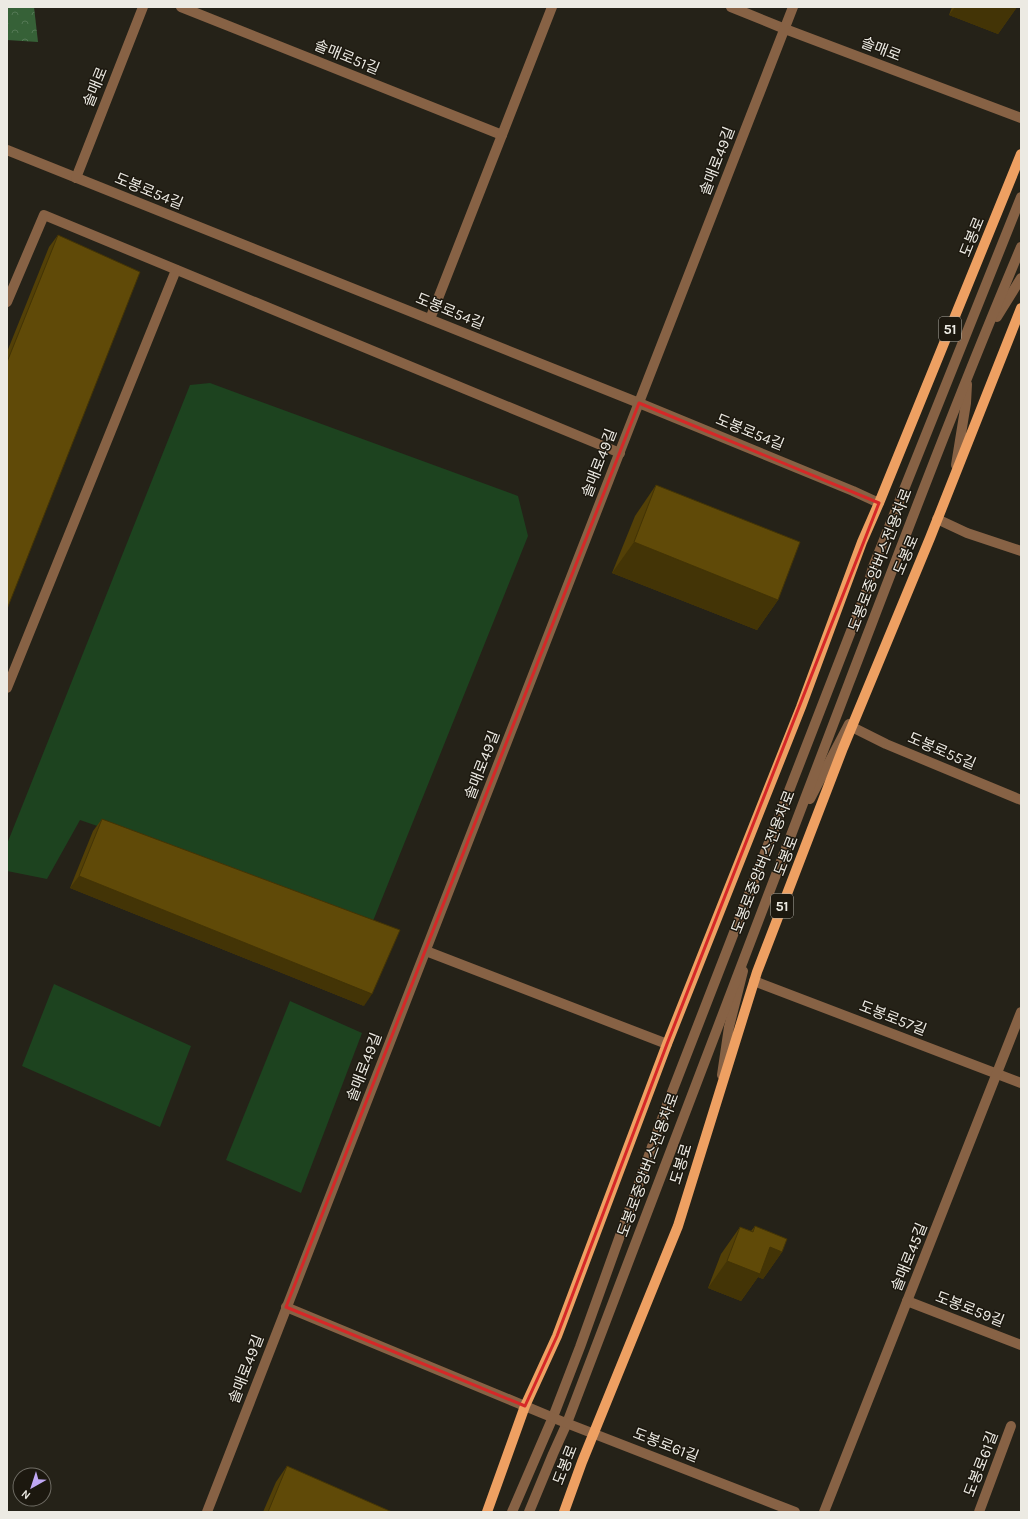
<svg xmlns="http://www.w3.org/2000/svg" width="1028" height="1519" viewBox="0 0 1028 1519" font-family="Karla,'Noto Sans KR',sans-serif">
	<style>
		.forest { fill: url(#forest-crowns) }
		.park { fill: #1d431f }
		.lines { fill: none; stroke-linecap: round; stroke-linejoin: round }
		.service { stroke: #876245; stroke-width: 10 }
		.minor { stroke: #876245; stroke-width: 10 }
		.primary { stroke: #eea062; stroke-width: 10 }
		.wall { fill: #534007 }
		.shaded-wall { fill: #433406 }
		.building { fill: #604a08; stroke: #433406 }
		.marked { fill: none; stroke: #d62828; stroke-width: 3; stroke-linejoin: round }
		.labels { text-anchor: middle; stroke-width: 3; stroke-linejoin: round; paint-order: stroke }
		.shield { fill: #1c180f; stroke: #aeaba3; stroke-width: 1 }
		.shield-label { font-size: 14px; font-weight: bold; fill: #eceae3 }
		.street-label { font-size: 15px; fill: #eceae3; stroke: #1c180f }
	</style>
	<defs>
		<pattern id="forest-crowns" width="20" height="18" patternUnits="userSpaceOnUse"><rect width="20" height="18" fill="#366137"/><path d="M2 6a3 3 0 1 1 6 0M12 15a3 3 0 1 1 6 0" fill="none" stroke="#537854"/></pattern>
	</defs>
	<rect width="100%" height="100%" fill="#252218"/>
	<!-- forest -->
	<polygon class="forest" points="7,7 34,7 38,42 7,40"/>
	<!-- park -->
	<g class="park">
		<polygon points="210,383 518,496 528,536 373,921 80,820 47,879 7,871 7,844 190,385"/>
		<polygon points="54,984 191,1046 160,1127 22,1066"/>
		<polygon points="290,1001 362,1033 301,1193 226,1160"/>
	</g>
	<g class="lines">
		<!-- service -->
		<g class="service">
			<polyline points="7,302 44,215 620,453"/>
			<polyline points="997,317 1021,278"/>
			<polyline points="956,465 966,403 967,384"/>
			<polyline points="7,688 176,270"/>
			<polyline points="810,799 849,724"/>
			<polyline points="722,1075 729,1027 743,971"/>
			<polyline points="512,1512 553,1417 580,1347 667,1105 865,595 873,567 1021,197"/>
			<path d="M529 1512 553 1454 567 1423C660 1176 753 929 849 683 905 537 960 391 1021 247"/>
		</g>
		<!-- minor -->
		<g class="minor">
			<polyline points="181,7 502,135"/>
			<polyline points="731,7 785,29 1021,118"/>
			<polyline points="7,150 639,403 853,491 879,503"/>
			<polyline points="76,178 143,7"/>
			<polyline points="430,319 552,7"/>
			<polyline points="937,519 967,533 1021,551"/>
			<polyline points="852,727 886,744 1021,800"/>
			<polyline points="426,951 667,1044"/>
			<polyline points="754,981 1021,1083"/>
			<polyline points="907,1301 1021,1345"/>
			<polyline points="286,1307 561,1421 795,1512"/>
			<polyline points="207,1512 793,7"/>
			<polyline points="824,1512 1021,1012"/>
			<polyline points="979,1512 1011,1426"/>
		</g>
		<!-- primary -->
		<g class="primary">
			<polyline points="487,1512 525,1406 557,1336 667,1044 801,707 862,542 879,503 1021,154"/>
			<polyline points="564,1512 582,1462 678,1226 757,972 843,748 930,538 1021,308"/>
		</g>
	</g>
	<!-- wall -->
	<g class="wall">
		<polygon points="952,7 1017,7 998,34 949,15"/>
		<polygon points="58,235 7,609 7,352 49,247"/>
		<polygon points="656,485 778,600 757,630 612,573 635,516"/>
		<polygon points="102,819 364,1006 70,888 93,831"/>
		<polygon points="755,1226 782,1252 763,1279 758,1277 741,1301 708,1288 721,1254 740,1227 751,1231"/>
		<polygon points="287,1466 392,1512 263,1512 276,1482"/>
	</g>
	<!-- shaded-wall -->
	<g class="shaded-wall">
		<polygon points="955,7 1017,7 998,34 949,15"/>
		<polygon points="634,542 778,600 757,630 612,573"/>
		<polygon points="79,876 372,994 364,1006 70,888"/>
		<polygon points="770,1247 782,1252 763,1279 758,1277 741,1301 708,1288 727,1261"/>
	</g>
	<!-- building -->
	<g class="building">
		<polygon points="58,235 140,272 7,609 7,362"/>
		<polygon points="656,485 800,542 778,600 634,542"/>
		<polygon points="102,819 400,930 372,994 79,876"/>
		<polygon points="755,1226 787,1239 782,1252 770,1247 760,1274 727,1261 740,1227 753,1232"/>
		<polygon points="287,1466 392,1512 268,1512"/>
	</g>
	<!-- marked area -->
	<path class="marked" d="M639 403 879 503 667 1044 557 1336 525 1406 286 1307Z"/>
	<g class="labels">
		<!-- shield labels -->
		<g class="shield">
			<rect x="939" y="317" width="22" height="24" rx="3"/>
			<rect x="771" y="894" width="22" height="24" rx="3"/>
		</g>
		<g class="shield-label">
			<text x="950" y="334">51</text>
			<text x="782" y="911">51</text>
		</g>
		<!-- street labels -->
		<g class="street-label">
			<text transform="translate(881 49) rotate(21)" y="5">솔매로</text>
			<text transform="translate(347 57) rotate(22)" y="5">솔매로51길</text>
			<text transform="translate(95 87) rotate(-68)" y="5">솔매로</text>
			<text transform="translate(717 161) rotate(-69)" y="5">솔매로49길</text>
			<text transform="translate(149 191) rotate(22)" y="5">도봉로54길</text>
			<text transform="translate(972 237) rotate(-68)" y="5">도봉로</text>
			<text transform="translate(450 311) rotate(22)" y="5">도봉로54길</text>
			<text transform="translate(750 432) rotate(22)" y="5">도봉로54길</text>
			<text transform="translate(599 463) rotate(-69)" y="5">솔매로49길</text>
			<text transform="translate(906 555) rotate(-67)" y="5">도봉로</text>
			<text transform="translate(880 560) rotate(-69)" y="5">도봉로중앙버스전용차로</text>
			<text transform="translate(942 751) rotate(23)" y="5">도봉로55길</text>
			<text transform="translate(482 765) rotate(-69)" y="5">솔매로49길</text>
			<text transform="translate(786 856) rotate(-69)" y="5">도봉로</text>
			<text transform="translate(763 862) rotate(-69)" y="5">도봉로중앙버스전용차로</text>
			<text transform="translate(893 1018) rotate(21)" y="5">도봉로57길</text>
			<text transform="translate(364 1067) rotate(-69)" y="5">솔매로49길</text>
			<text transform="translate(681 1164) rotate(-73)" y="5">도봉로</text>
			<text transform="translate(648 1165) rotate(-70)" y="5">도봉로중앙버스전용차로</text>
			<text transform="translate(909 1257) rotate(-68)" y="5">솔매로45길</text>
			<text transform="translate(970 1309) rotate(21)" y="5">도봉로59길</text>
			<text transform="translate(246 1369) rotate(-69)" y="5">솔매로49길</text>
			<text transform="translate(666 1445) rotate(21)" y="5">도봉로61길</text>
			<text transform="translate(981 1464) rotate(-69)" y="5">도봉로61길</text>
			<text transform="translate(565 1465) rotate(-69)" y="5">도봉로</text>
		</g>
	</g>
	<!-- border -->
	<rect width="1028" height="1519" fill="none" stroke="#eceae3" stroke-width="16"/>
	<!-- north arrow -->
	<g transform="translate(32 1487) rotate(219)"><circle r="19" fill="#1c180f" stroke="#6f6c64"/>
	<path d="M0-3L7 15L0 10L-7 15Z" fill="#c0a8f4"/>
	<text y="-6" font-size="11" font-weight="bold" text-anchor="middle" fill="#eceae3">N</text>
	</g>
</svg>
